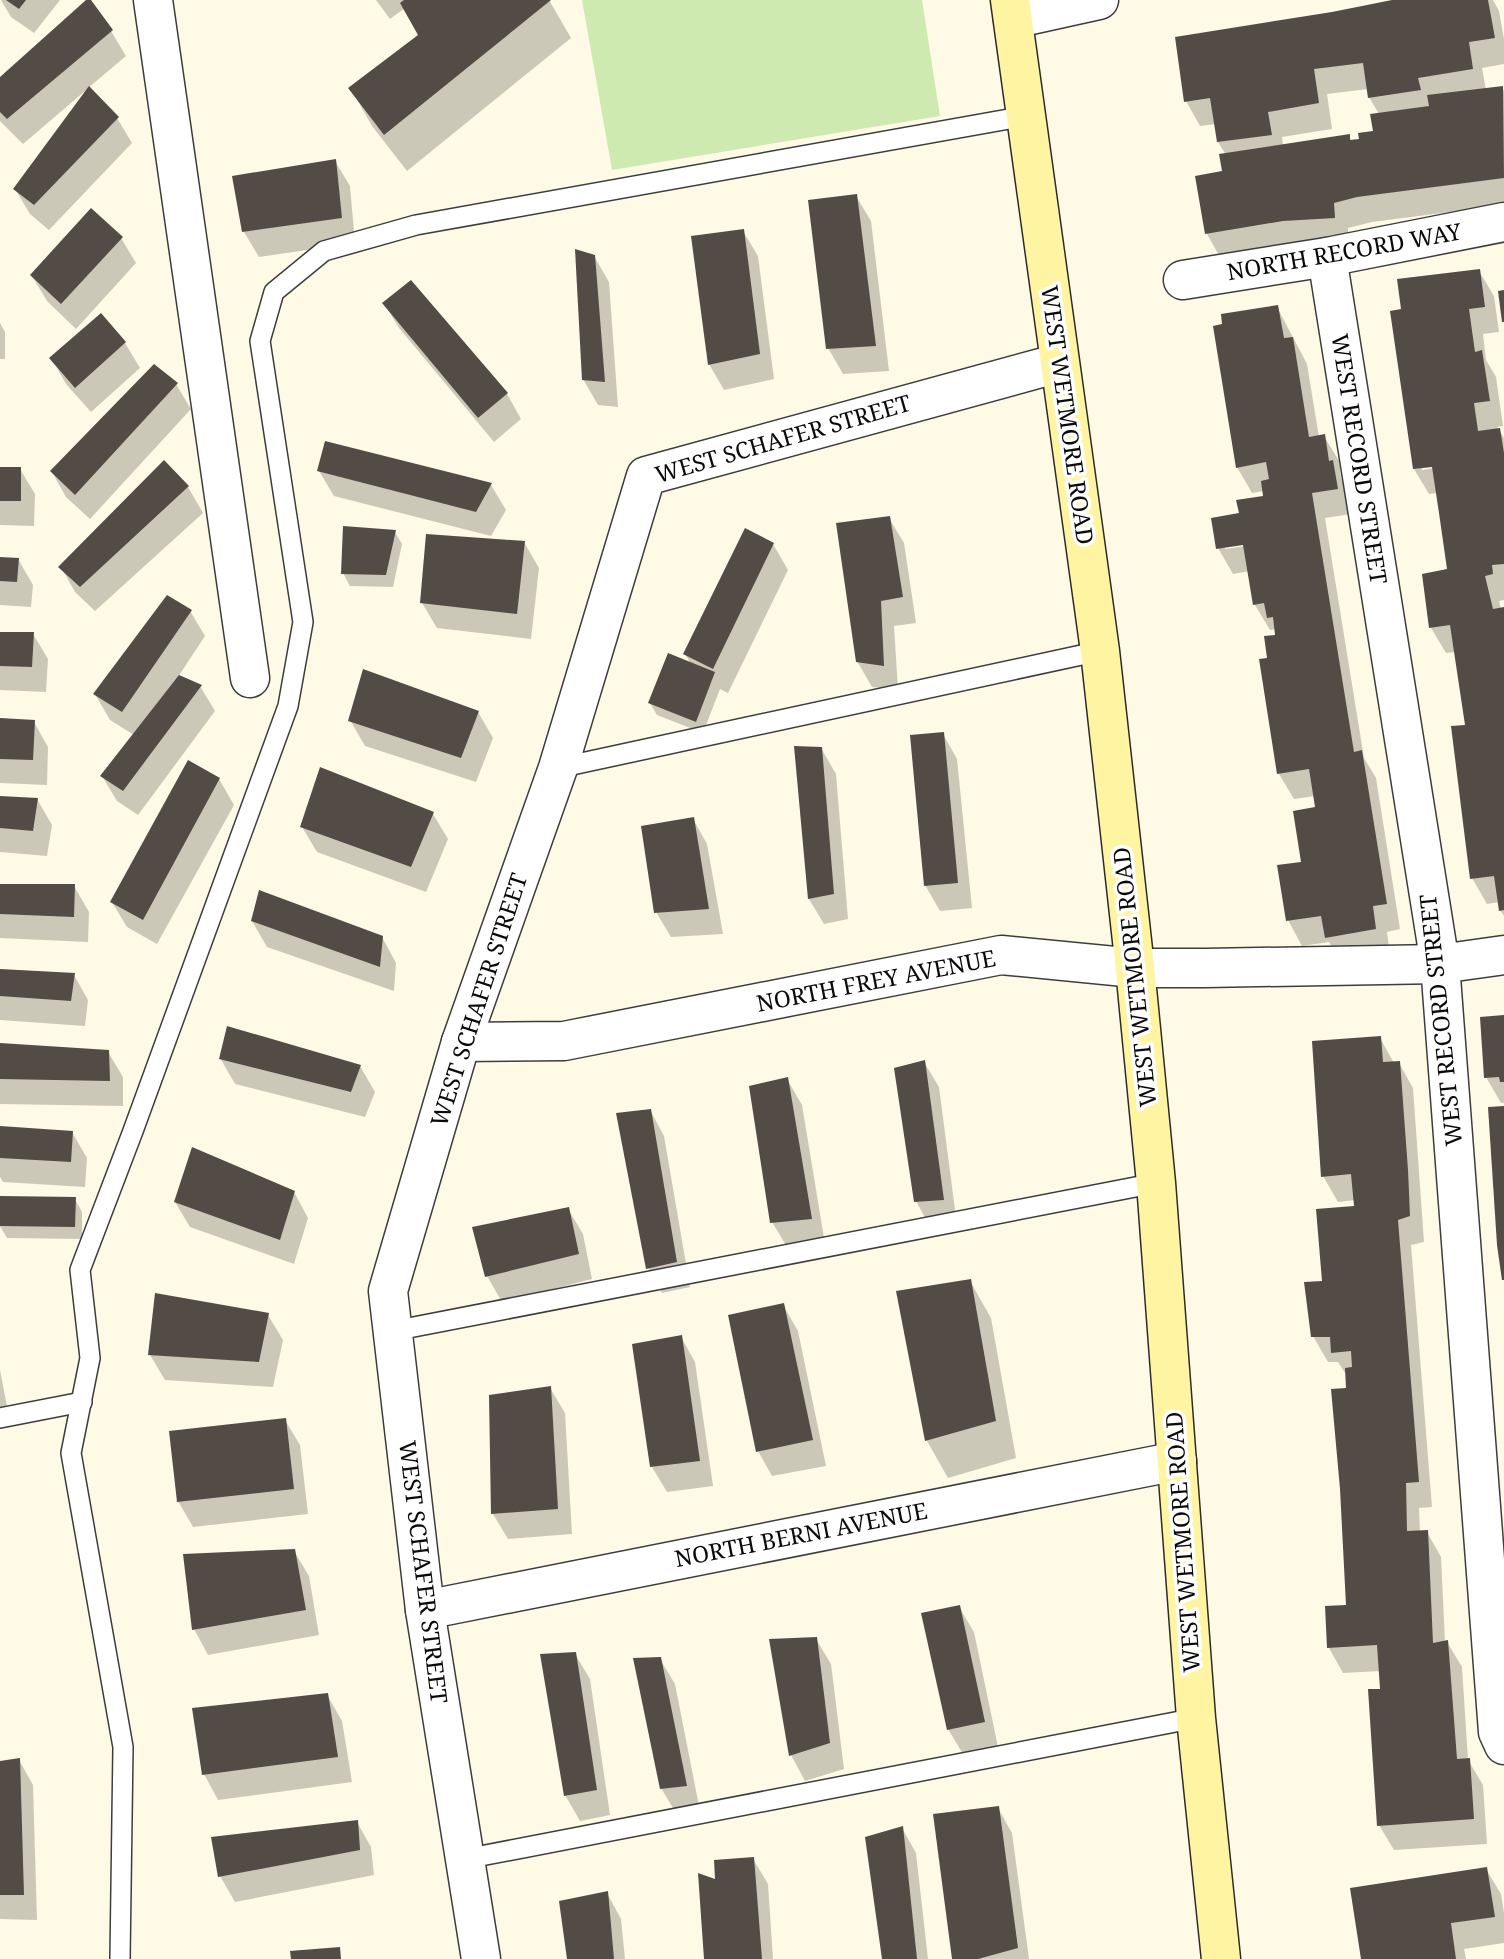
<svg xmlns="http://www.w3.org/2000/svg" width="1504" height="1959" viewBox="0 0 1504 1959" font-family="'Noto Serif',serif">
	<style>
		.green { fill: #ceeab0 }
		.shadow { fill: #0003; fill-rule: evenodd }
		.building { fill: #534b46 }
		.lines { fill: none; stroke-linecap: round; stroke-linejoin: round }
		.lane-casing { stroke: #3d3d3d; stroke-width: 22 }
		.street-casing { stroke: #3d3d3d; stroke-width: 41 }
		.secondary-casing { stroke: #2c2c2c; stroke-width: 41 }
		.lane { stroke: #fff; stroke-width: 19 }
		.street { stroke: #fff; stroke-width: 38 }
		.secondary { stroke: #fff4a1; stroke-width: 38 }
		.labels { text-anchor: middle; stroke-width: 7; stroke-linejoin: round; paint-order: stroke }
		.street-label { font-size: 23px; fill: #0a0a0a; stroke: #fff }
	</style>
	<rect width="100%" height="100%" fill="#fffae6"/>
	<!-- green -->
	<polygon class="green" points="582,0 922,0 940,116 612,170"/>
	<!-- shadow -->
	<g class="shadow">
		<polygon points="1,0 60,0 34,33 11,17"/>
		<polygon points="88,0 111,31 126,56 88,88 117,118 132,143 49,230 30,214 15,189 86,92 85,91 23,144 0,121 0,79"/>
		<polygon points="376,0 549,0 571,38 407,171 372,126 351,89 420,36 405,8 390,19"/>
		<path d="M1403 0H1493L1499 11 1504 39V64L1482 68 1486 90 1502 88 1504 91V205L1372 222 1348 228 1349 243 1221 259 1207 234 1198 177 1224 173 1226 155 1218 142 1216 124 1200 126 1186 101ZM1368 89 1369 97 1379 114 1375 132 1361 140 1352 142 1349 136 1283 146 1282 137 1332 129 1327 94Z"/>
		<polygon points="335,161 350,186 355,243 259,257 244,232"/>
		<polygon points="856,196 871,221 889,371 843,374 828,348"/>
		<polygon points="743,231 758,256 774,379 724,390 709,364"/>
		<polygon points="121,238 136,263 76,329 47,301 32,276"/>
		<polygon points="594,256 609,282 618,407 598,405 583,379"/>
		<path d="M1479 271 1494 296 1499 332 1483 334 1486 360 1496 377 1503 426 1497 427 1504 438V600L1499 601 1501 609H1504V916L1500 910 1499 902 1487 904 1472 878 1467 727 1456 652 1446 653 1431 628 1424 575 1449 571 1437 493 1429 494 1414 469 1403 311ZM1422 466 1441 467 1422 470Z"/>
		<polygon points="384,303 507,394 521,419 494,442 399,328"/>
		<path d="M1277 307 1307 364 1319 437 1324 436 1339 461 1341 478 1347 488 1351 514 1325 518 1364 758 1376 778 1400 929 1387 932 1390 955 1341 963 1329 942 1302 946 1288 920 1317 809 1315 796 1294 799 1279 774 1261 661 1269 659 1277 636 1276 629 1270 630 1255 605 1250 571 1233 574 1218 548 1241 514 1265 497 1264 491 1252 493 1237 467ZM1252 542V545L1225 549V546Z"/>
		<polygon points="101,315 125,343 140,368 91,412 66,384 52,359"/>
		<polygon points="0,323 5,332 5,359 0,359"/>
		<polygon points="176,384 191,409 90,519 66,497 52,472"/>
		<polygon points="326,443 491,485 506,510 491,536 334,496 319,471"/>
		<polygon points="164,463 188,487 203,513 95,611 75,592 61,567"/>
		<polygon points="0,469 20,469 35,494 34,526 0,525"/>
		<polygon points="889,518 904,543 916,623 894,626 898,690 872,687 857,661"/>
		<polygon points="395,532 402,544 393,587 350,586 343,573"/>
		<polygon points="524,542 539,568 531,639 437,628 422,603"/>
		<polygon points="773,544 788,570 728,693 720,689 703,733 657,715 650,703 691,664 685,654"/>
		<polygon points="0,558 18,559 33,585 31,607 0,605"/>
		<polygon points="190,611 205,636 178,677 200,686 215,711 138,815 117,801 102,776 134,735 110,720 95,694"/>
		<polygon points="0,633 33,634 48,659 46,692 0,690"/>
		<polygon points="478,712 493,738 476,782 365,746 350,720"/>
		<polygon points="0,720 34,722 48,747 47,785 0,783"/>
		<polygon points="943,734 957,759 972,908 940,911 925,885"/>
		<polygon points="796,748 821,748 836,774 848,919 824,924 809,899"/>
		<polygon points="219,779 234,805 157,944 127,927 112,902"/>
		<polygon points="0,797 37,799 52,825 47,856 0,852"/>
		<polygon points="433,814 448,839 426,892 317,852 302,827"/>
		<polygon points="693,819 707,844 723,934 671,937 656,912"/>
		<polygon points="0,885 74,886 89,912 88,942 0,938"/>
		<polygon points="252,921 382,937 396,963 394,991 267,947"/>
		<polygon points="0,971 74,975 88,1000 85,1026 0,1020"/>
		<polygon points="1504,1017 1504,1103 1501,1103 1486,1077"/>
		<polygon points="1380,1038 1394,1063 1399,1063 1413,1088 1424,1242 1411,1245 1432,1507 1419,1508 1420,1532 1427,1532 1441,1557 1445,1642 1447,1642 1462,1667 1468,1760 1483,1785 1487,1844 1394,1850 1379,1825 1382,1690 1381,1671 1343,1673 1329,1648 1347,1607 1347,1376 1338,1362 1328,1362 1313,1336 1324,1283 1355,1208 1355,1200 1338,1202 1323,1176"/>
		<polygon points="0,1044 108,1052 123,1077 123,1106 0,1104"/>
		<polygon points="220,1058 360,1066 375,1092 365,1117 235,1084"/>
		<polygon points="924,1062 939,1087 957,1225 930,1227 916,1201"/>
		<polygon points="787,1079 802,1105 825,1244 787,1247 772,1222"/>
		<polygon points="650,1110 664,1136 690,1287 662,1293 648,1268"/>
		<polygon points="0,1128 72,1132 87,1158 85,1187 3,1182 0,1177"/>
		<polygon points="294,1192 308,1218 294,1264 190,1227 175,1202"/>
		<polygon points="0,1198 75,1199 82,1212 82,1239 7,1238 0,1226"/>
		<polygon points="568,1209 583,1234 592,1279 502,1302 487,1276"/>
		<polygon points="970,1281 991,1318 1016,1458 948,1478 927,1441 898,1293"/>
		<polygon points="783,1305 798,1331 826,1466 772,1476 758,1451"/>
		<polygon points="268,1315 283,1340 273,1387 165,1380 150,1355"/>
		<polygon points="681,1337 695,1362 713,1486 667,1492 652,1467 634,1345"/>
		<polygon points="0,1370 9,1417 0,1418"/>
		<polygon points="550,1388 565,1413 572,1534 508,1539 493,1514"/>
		<polygon points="285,1420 300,1445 308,1514 193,1527 178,1501"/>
		<polygon points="294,1551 309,1576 319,1635 208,1655 194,1629"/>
		<polygon points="959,1607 974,1632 998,1747 963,1754 948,1729"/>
		<polygon points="816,1639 831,1664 844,1769 805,1781 791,1755 771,1641"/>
		<polygon points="575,1654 590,1679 610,1815 580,1821 565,1795"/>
		<polygon points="660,1659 675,1684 700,1811 676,1813 661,1788"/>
		<polygon points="327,1695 342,1721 352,1782 218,1800 204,1774"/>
		<polygon points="19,1760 33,1785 37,1920 0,1919 0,1763"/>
		<polygon points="998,1808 1012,1833 1029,1959 953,1959"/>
		<polygon points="357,1822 371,1847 374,1875 235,1902 220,1876"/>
		<polygon points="902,1828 916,1853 928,1959 883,1959"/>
		<polygon points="753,1859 768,1884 773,1959 706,1959 717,1882"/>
		<polygon points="1486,1869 1501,1894 1504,1913 1504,1943 1464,1949 1466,1959 1362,1959"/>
		<polygon points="607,1893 621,1919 625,1959 568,1959"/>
	</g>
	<!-- building -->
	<g class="building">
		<polygon points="6,0 26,0 19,9"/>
		<polygon points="86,0 91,0 113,30 7,119 0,112 0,77"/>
		<polygon points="404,0 551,0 384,135 348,88 418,35 400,3"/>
		<polygon points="1392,0 1488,0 1495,38 1469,42 1473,69 1418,78 1421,90 1368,98 1363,63 1314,69 1319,103 1268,112 1272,135 1217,142 1210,98 1184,102 1175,37 1332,12"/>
		<polygon points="89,86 119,117 34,205 13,189"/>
		<polygon points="1503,86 1504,178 1357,197 1334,203 1335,218 1283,221 1205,234 1195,176 1222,171 1219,154 1350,134 1350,140 1359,139 1358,133 1373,131 1370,114 1429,106 1427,95"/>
		<polygon points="336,159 342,218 242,232 232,176"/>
		<polygon points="857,194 876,346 826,349 808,200"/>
		<polygon points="91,208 123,237 61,304 30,275"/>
		<polygon points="744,229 760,354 708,365 691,236"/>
		<polygon points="575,249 595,255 605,382 582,380"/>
		<polygon points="1480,269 1485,307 1469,309 1475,352 1482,350 1490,401 1474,403 1478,431 1500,428 1504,453 1504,564 1492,565 1493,574 1485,576 1493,609 1504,607 1504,910 1499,911 1494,876 1470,879 1451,726 1465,725 1450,625 1429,628 1422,574 1447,569 1439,513 1432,467 1413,469 1390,311 1401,309 1397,279"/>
		<polygon points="411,280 508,393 478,418 382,303"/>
		<polygon points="1504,290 1504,322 1502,322 1498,291"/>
		<polygon points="1278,305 1284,338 1293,337 1309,437 1325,434 1329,461 1333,460 1338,489 1312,493 1354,752 1362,750 1387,904 1373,906 1376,929 1325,938 1321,916 1286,921 1277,865 1301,862 1293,811 1315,807 1309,769 1277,774 1259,659 1267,658 1264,636 1275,635 1273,617 1267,618 1264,603 1253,605 1243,545 1216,549 1211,518 1239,513 1236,500 1263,496 1261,481 1269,479 1266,462 1236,468 1213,326 1222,324 1221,314"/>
		<polygon points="101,313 126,342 75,388 49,358"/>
		<polygon points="154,364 178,383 75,495 50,471"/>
		<polygon points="325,441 492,483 476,512 317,471"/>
		<polygon points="164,460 189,486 80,587 58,567"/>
		<rect x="0" y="467" width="21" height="34"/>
		<polygon points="890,516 903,597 881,601 884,666 856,662 836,523"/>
		<polygon points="343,526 396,530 386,575 341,574"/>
		<polygon points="745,528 774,543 713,669 683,654"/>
		<polygon points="426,534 525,541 517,614 420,603"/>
		<polygon points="0,557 19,558 17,582 0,581"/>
		<polygon points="167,595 192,610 122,712 93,694"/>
		<polygon points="0,632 34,632 32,667 0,666"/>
		<polygon points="668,653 715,672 696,722 648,703"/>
		<polygon points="363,669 479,711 461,758 348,721"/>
		<polygon points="179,675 202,685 123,791 100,776"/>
		<polygon points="0,718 35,720 33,760 0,759"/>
		<polygon points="944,732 958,883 924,886 910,735"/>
		<polygon points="794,746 822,747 834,894 808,899"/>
		<polygon points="188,760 220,778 143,920 110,902"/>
		<polygon points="320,767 434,812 411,867 300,827"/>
		<polygon points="0,796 38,798 33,831 0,828"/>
		<polygon points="694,817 709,909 654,913 641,826"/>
		<polygon points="0,884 75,884 74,917 0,914"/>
		<polygon points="259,890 383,936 380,967 251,921"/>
		<polygon points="0,969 75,973 71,1001 0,996"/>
		<polygon points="1504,1015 1504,1082 1500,1082 1499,1077 1484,1078 1480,1017"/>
		<polygon points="227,1026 361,1065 351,1092 219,1059"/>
		<polygon points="1381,1036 1383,1062 1400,1061 1408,1170 1410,1216 1398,1220 1419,1482 1406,1483 1407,1531 1428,1530 1433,1643 1448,1640 1457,1759 1470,1758 1474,1819 1377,1826 1368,1689 1380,1689 1377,1645 1327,1648 1325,1606 1346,1605 1340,1489 1331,1389 1346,1388 1345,1368 1352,1367 1351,1351 1331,1353 1330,1337 1311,1337 1304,1282 1322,1281 1316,1209 1354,1206 1351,1174 1321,1177 1312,1041"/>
		<polygon points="0,1043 109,1050 110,1081 0,1079"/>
		<polygon points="925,1060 944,1200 914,1202 894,1068"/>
		<polygon points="788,1077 812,1219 770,1223 749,1086"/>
		<polygon points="1504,1106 1504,1280 1502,1280 1497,1245 1488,1107"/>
		<polygon points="651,1109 677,1262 646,1269 616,1113"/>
		<polygon points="0,1126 73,1131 71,1162 0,1158"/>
		<polygon points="192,1147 295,1191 280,1240 174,1202"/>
		<polygon points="0,1196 76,1197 75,1227 0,1226"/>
		<polygon points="569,1207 579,1254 485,1277 472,1227"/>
		<polygon points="971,1279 996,1421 925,1441 896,1291"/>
		<polygon points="155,1293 269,1313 259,1362 148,1355"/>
		<polygon points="784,1303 813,1440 756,1452 728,1315"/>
		<polygon points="682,1335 700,1461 650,1467 632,1344"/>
		<polygon points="551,1386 558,1509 491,1514 489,1395"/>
		<polygon points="286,1418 294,1489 177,1502 169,1431"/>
		<polygon points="295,1549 306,1610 192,1630 183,1554"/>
		<polygon points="960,1605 985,1722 947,1730 921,1613"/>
		<polygon points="817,1637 830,1743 789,1756 769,1639"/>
		<polygon points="576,1652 597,1790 564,1796 540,1654"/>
		<polygon points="661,1657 687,1786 660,1789 633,1658"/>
		<polygon points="328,1693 338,1757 202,1775 192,1708"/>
		<polygon points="20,1758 24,1895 0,1895 0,1761"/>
		<polygon points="999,1806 1018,1948 978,1959 952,1959 933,1814"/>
		<polygon points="358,1820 360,1850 218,1877 211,1837"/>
		<polygon points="903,1826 917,1959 882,1959 865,1837"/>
		<polygon points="754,1857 762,1959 704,1959 698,1873 715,1879 714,1860"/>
		<polygon points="1487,1867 1495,1917 1451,1923 1456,1959 1361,1959 1350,1888"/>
		<polygon points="608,1891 614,1959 567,1959 559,1901"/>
		<polygon points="340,1947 341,1959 291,1959 290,1951"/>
	</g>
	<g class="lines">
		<defs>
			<g id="lane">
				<polyline points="558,768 1100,651"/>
				<polyline points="393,1331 1156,1183"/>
				<polyline points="0,1418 82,1402"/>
				<polyline points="465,1859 1196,1718"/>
				<polyline points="120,1959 123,1747 71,1453 90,1358 80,1270 133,1131 288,706 303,622 260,341 274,292 324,251 416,225 1026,116"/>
			</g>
			<g id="street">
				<polyline points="153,0 250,678"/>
				<polyline points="1013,19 1099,0"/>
				<polyline points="1327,257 1440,964 1498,1732 1504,1745"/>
				<polyline points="1183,280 1327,257 1504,222"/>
				<polyline points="461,1042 564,1041 1001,955 1135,968 1205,968 1440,964 1504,955"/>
				<polyline points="425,1610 1177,1461"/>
				<polyline points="481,1959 425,1610 388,1291 461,1042 558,768 646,476 1059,363"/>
			</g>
			<polyline id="secondary" points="1010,0 1100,651 1135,968 1156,1183 1196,1718 1221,1959"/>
		</defs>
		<!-- lane casing -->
		<use href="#lane" class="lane-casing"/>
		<!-- street casing -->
		<use href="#street" class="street-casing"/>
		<!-- secondary casing -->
		<use href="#secondary" class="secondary-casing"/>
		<!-- lane -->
		<use href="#lane" class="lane"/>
		<!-- street -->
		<use href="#street" class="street"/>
		<!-- secondary -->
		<use href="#secondary" class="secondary"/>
	</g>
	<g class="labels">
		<!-- street labels -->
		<g class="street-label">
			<text transform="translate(1344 252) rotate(-10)" y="8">NORTH RECORD WAY</text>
			<text transform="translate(1067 415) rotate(82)" y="8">WEST WETMORE ROAD</text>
			<text transform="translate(783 439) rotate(-16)" y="8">WEST SCHAFER STREET</text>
			<text transform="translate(1359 459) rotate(81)" y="8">WEST RECORD STREET</text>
			<text transform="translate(1135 977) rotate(-96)" y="8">WEST WETMORE ROAD</text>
			<text transform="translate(876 981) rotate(-11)" y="8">NORTH FREY AVENUE</text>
			<text transform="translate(479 1000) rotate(-72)" y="8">WEST SCHAFER STREET</text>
			<text transform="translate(1441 1020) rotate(-96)" y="8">WEST RECORD STREET</text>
			<text transform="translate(801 1535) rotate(-11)" y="8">NORTH BERNI AVENUE</text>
			<text transform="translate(1183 1542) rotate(-94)" y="8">WEST WETMORE ROAD</text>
			<text transform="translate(423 1572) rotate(83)" y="8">WEST SCHAFER STREET</text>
		</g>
	</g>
</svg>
